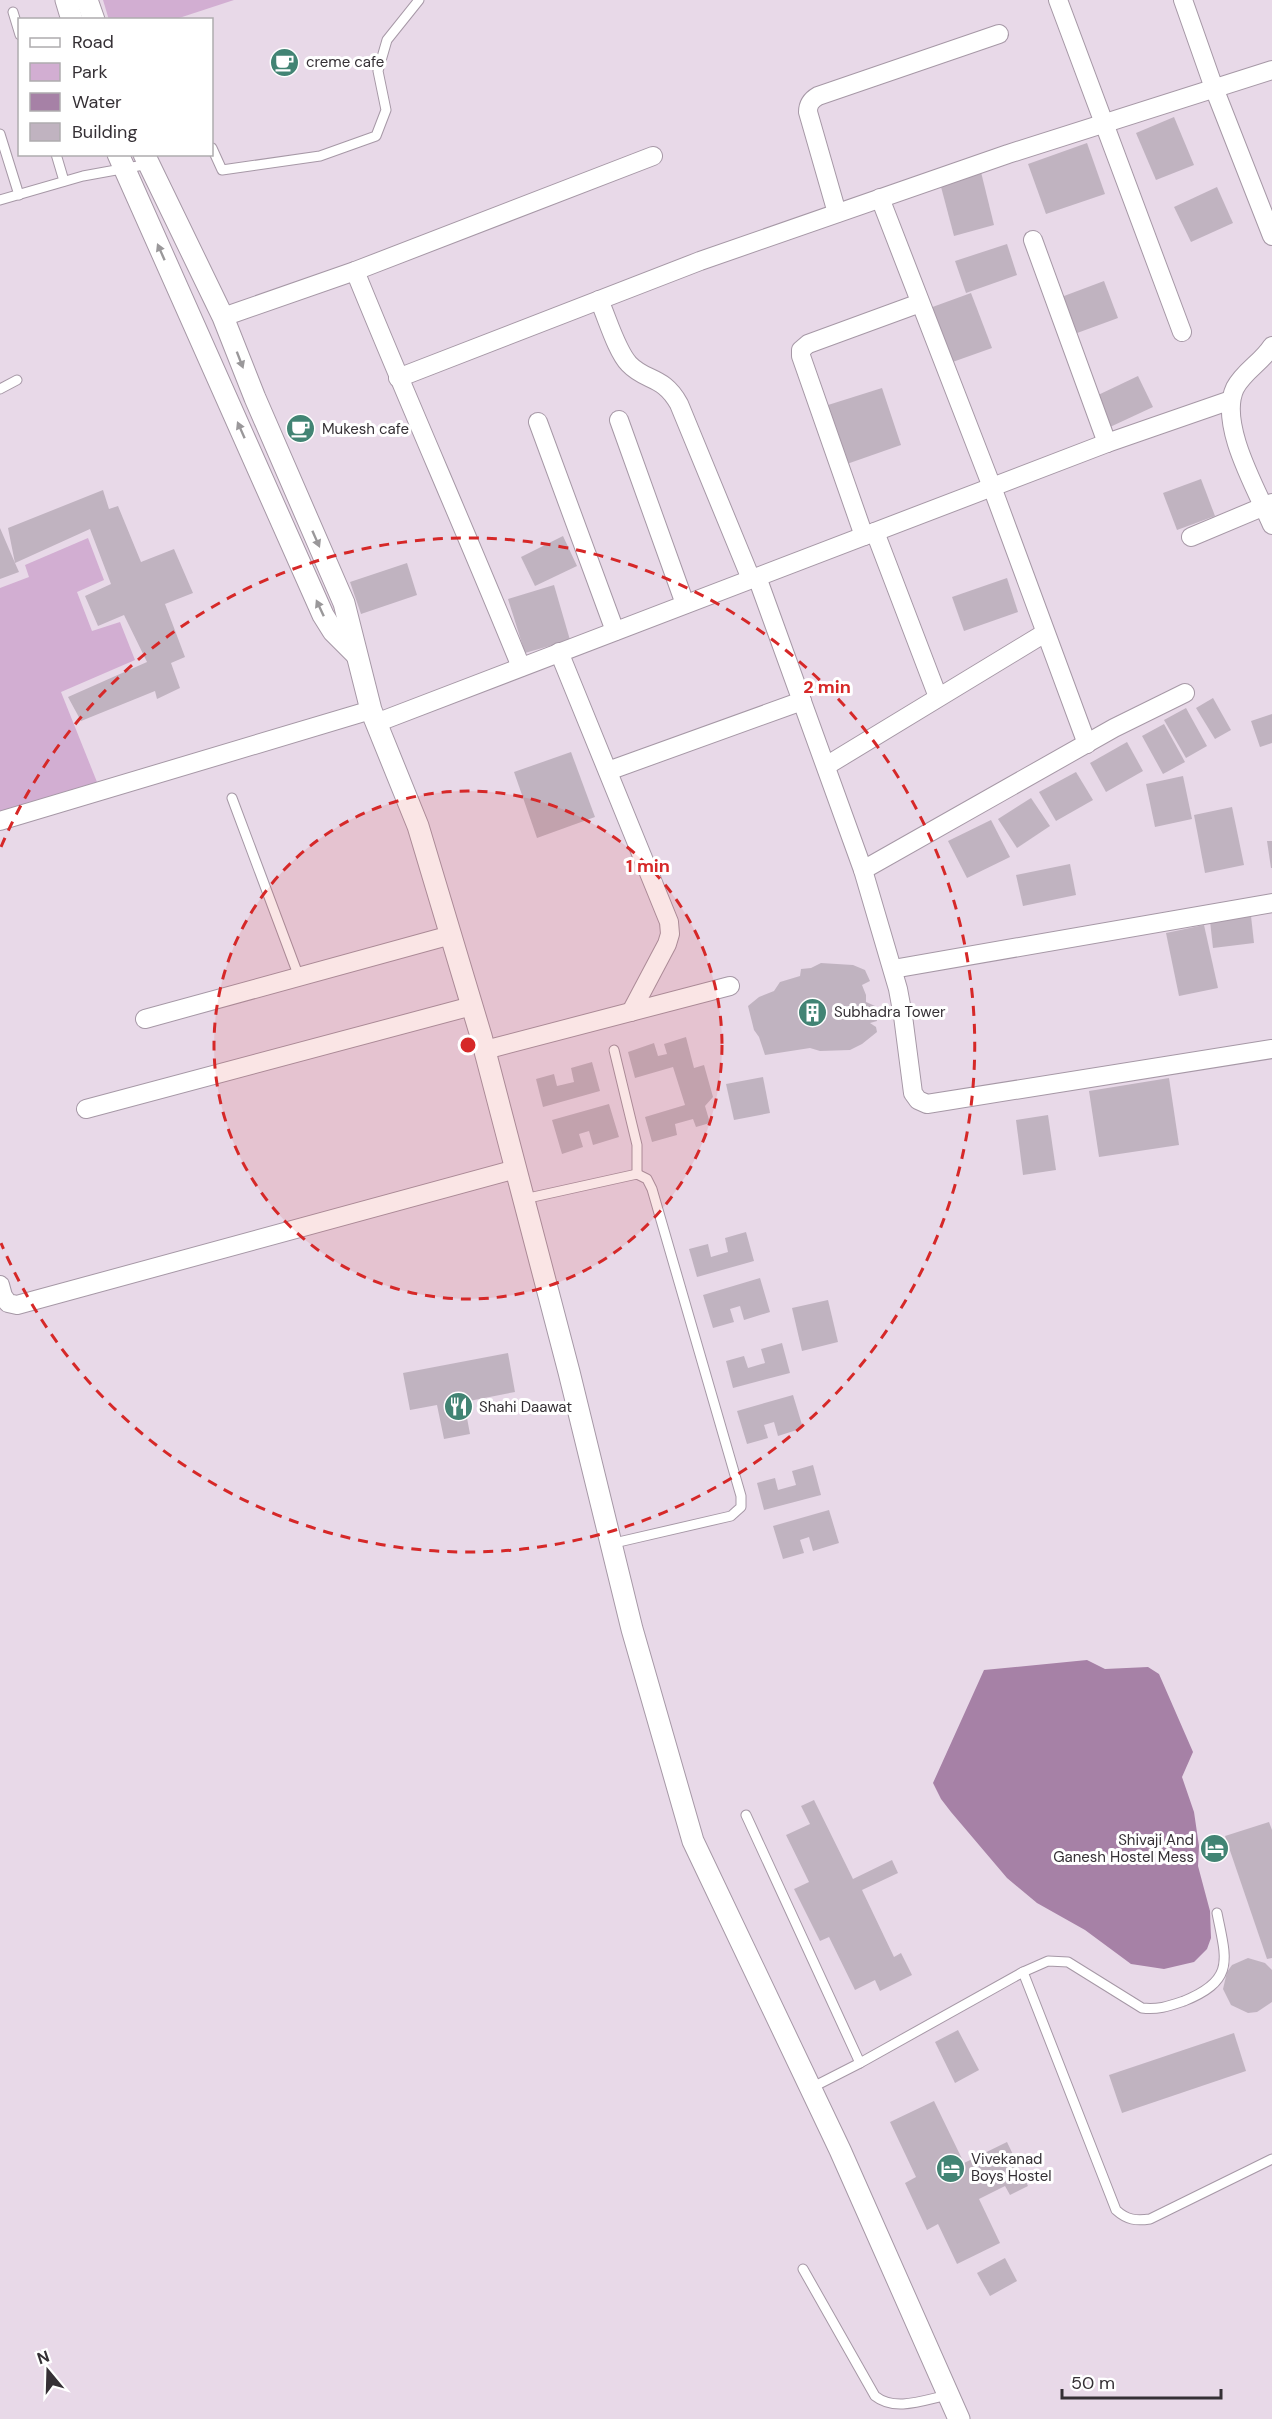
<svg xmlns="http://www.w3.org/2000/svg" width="1272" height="2419" viewBox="0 0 1272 2419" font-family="'DM Sans',sans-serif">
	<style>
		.green { fill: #d2aed2 }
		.water { fill: #a681a6 }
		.building { fill: #c0b3c0 }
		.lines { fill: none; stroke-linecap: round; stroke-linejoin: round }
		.service-casing { stroke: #a698a6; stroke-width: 11 }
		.minor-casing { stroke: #a698a6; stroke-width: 20 }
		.tertiary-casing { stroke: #a698a6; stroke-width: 23 }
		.service { stroke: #fff; stroke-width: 9 }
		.minor { stroke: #fff; stroke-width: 18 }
		.tertiary { stroke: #fff; stroke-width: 21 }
		.oneway { fill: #9a989a }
		.ring { fill: none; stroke: #d62828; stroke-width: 3; stroke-dasharray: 10 8 }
		.labels { text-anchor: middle; stroke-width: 6; stroke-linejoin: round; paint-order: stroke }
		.poi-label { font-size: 15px; fill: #353035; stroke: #fff; text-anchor: start }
		.centre { fill: #d62828; stroke: #fff; stroke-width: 3 }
		.ring-label { font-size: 18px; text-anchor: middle; font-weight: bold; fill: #d62828; stroke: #fff; stroke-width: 6; stroke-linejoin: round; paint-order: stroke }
	</style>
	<rect width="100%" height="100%" fill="#e8d9e8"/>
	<!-- green -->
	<g class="green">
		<polygon points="103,0 234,0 176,19 109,20"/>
		<polygon points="88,538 104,580 77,592 92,631 120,622 135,660 61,692 101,792 0,823 0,588 29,577 25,565"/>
	</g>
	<!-- water -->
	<polygon class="water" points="1087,1660 1105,1669 1148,1667 1159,1674 1193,1752 1182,1777 1194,1812 1199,1846 1198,1866 1210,1911 1211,1938 1207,1949 1194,1962 1164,1969 1131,1964 1085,1930 1037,1903 1007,1878 951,1812 941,1799 933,1783 984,1670"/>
	<!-- building -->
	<g class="building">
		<polygon points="1174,117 1194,165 1156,180 1136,133"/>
		<polygon points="1087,143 1105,194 1046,214 1028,164"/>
		<polygon points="981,172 994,225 954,236 940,183"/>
		<polygon points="1217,187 1233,223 1191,242 1174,207"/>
		<polygon points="1007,244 1017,275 966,293 955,261"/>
		<polygon points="1104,281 1118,318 1069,336 1056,299"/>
		<polygon points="971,293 992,348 947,364 927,309"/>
		<polygon points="1138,376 1153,407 1110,427 1096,396"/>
		<polygon points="882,388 901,445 844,465 828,405"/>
		<polygon points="1201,479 1215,516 1177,530 1163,493"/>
		<polygon points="103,490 109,509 118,506 141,562 174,549 193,593 165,604 185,657 171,663 180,688 157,699 155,691 81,721 68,697 147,662 124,615 98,626 85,596 111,584 90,529 15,563 19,572 0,579 0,528 15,563 8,528"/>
		<polygon points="563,536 577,566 535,586 521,557"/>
		<polygon points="407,563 417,595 361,614 350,582"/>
		<polygon points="1007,578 1018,612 964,631 952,597"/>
		<polygon points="554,585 570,640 525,653 508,599"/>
		<polygon points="1213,698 1231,730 1215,739 1196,708"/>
		<polygon points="1186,708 1207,746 1186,758 1164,720"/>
		<polygon points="1272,714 1272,743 1260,747 1251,721"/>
		<polygon points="1164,724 1185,762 1163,774 1142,736"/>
		<polygon points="1127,742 1143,771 1106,792 1090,763"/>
		<polygon points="571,752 595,817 537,838 514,772"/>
		<polygon points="1076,772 1093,800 1056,821 1039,792"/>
		<polygon points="1183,776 1192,819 1155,827 1146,784"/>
		<polygon points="1031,798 1050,826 1017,848 998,819"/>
		<polygon points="1232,807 1244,865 1205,873 1194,815"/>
		<polygon points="991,820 1010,857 967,878 948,841"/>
		<polygon points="1267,841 1272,841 1272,868 1271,868"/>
		<polygon points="1070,864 1076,895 1023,906 1016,875"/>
		<polygon points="1251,916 1254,943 1213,948 1210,921"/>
		<polygon points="1204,925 1218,988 1179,996 1166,933"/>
		<polygon points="821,963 853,965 865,970 870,981 862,985 866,995 866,1002 875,1006 877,1021 870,1023 876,1027 877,1032 862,1044 850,1050 820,1051 810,1048 765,1055 759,1037 754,1030 748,1006 759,997 774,991 780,982 800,976 801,969 811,968"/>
		<polygon points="686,1037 694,1068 704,1065 713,1097 705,1106 710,1123 696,1127 693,1119 675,1124 677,1135 652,1142 645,1117 685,1105 673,1067 635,1078 628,1052 654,1043 658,1056 667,1054 664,1044"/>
		<polygon points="592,1062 600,1091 543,1107 536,1079 554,1074 557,1086 574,1082 571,1068"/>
		<polygon points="763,1077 770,1113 734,1120 726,1084"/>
		<polygon points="1169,1078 1179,1145 1099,1157 1089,1091"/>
		<polygon points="609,1104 619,1137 593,1145 589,1131 579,1134 583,1147 562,1154 552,1120"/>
		<polygon points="1048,1115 1056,1170 1023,1175 1016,1120"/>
		<polygon points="746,1232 754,1261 697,1277 689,1249 708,1244 711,1257 728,1252 725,1238"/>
		<polygon points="760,1278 770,1312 744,1320 740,1306 730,1309 734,1322 713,1328 703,1295"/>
		<polygon points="828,1300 838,1342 802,1351 792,1308"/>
		<polygon points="782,1343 790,1373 733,1388 726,1361 744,1356 748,1368 765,1363 761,1349"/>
		<polygon points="508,1353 515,1392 464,1402 470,1434 444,1439 437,1405 410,1410 403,1373"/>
		<polygon points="793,1395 803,1428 778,1436 774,1422 764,1425 768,1438 747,1444 737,1411"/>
		<polygon points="813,1465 821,1495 764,1510 757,1483 775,1478 778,1490 796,1485 792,1471"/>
		<polygon points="829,1510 839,1543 813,1551 809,1537 800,1540 804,1553 783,1559 773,1526"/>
		<polygon points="814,1800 853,1879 892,1860 898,1873 862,1890 894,1957 901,1953 912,1975 880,1991 875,1980 855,1990 829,1937 820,1941 794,1889 809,1882 786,1835 810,1824 801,1806"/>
		<polygon points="1269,1822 1272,1830 1272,1958 1267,1959 1225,1836"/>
		<polygon points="1248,1958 1265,1963 1272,1970 1272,2002 1257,2012 1248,2013 1231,2005 1223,1989 1227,1972 1232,1965"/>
		<polygon points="958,2030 979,2070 955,2083 935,2042"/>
		<polygon points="1234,2033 1246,2071 1122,2113 1109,2075"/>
		<polygon points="934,2101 964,2163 1007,2142 1028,2186 1010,2195 1005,2186 979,2199 1000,2243 957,2264 938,2224 927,2230 905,2183 916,2177 890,2122"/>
		<polygon points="1005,2258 1017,2281 990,2296 977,2273"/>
	</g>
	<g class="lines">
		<defs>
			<g id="service">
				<polyline points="13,12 20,35"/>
				<polyline points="0,134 19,195"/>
				<polyline points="212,148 222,170 320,156 376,136 386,110 378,71 387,40 419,0"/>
				<polyline points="56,154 64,181"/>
				<polyline points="0,200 83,176 149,164"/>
				<polyline points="0,389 17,380"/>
				<polyline points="232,798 299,977"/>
				<polyline points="614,1050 637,1145 637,1174"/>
				<polyline points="524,1199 637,1174 647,1179 652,1189 741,1496 741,1507 731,1516 610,1544"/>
				<polyline points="746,1815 860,2063"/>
				<path d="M1023 1972 1048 1961 1068 1962 1142 2008C1158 2010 1169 2006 1184 2001 1236 1980 1226 1959 1217 1913"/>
				<path d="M811 2088 860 2063 1023 1972 1116 2210C1127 2220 1136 2221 1150 2219L1272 2159"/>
				<path d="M803 2269 875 2396C895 2412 924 2400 948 2395"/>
			</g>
			<g id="minor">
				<polyline points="1058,0 1182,332"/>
				<polyline points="1183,0 1214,88 1272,236"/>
				<polyline points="880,198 992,487 1087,744"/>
				<path d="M837 213 808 112C808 104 811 100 818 96L999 34"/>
				<polyline points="1033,240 1107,443"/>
				<path d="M355 271C409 404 467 534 521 667"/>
				<path d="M599 300C607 317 616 350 629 364 646 382 663 375 679 404L751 579"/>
				<polyline points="223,317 355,271 653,156"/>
				<path d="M1272 346C1262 362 1244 371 1235 388 1218 424 1257 490 1272 525"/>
				<polyline points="398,378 700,261 1008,154 1272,70"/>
				<polyline points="619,420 685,604"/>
				<polyline points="538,422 615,631"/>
				<polyline points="875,532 938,697"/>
				<polyline points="864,536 801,356 801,350 808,344 920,303"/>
				<polyline points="1191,537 1272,503"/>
				<polyline points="757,577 863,870 898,989 903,1016 913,1093 918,1100 927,1104 1272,1049"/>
				<polyline points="559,652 669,922 670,934 667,944 631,1012"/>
				<polyline points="376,723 1107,443 1231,400"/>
				<polyline points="826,766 1045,633"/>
				<polyline points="608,771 802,701"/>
				<polyline points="0,821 371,710"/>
				<polyline points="863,870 1114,728 1185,693"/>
				<polyline points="893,969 1272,903"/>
				<polyline points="145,1019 451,935"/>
				<polyline points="485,1050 730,986"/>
				<polyline points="86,1109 472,1006"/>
				<polyline points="0,1285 3,1296 8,1303 17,1305 516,1169"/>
			</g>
			<g id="tertiary">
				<polyline points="66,0 72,20"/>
				<polyline points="87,0 94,20"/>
				<polyline points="118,154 323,615 333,631 356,654"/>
				<polyline points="144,154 223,317 255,398 344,603 371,710 418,826 481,1036 569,1372 632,1629 693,1841 840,2150 959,2419"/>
			</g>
		</defs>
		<!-- service casing -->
		<use href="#service" class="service-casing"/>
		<!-- minor casing -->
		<use href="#minor" class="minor-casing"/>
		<!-- tertiary casing -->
		<use href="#tertiary" class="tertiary-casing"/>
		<!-- service -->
		<use href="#service" class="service"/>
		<!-- minor -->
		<use href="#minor" class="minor"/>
		<!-- tertiary -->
		<use href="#tertiary" class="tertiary"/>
	</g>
	<!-- one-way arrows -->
	<defs><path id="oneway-solid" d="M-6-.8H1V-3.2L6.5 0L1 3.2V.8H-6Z" transform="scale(1.5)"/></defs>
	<g class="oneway">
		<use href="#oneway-solid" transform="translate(161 252) rotate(-114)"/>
		<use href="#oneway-solid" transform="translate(240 360) rotate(69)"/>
		<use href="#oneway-solid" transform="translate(241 430) rotate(-114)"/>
		<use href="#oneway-solid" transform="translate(316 539) rotate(66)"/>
		<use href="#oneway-solid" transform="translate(320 608) rotate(-115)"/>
	</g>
	<!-- distance rings -->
	<circle cx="468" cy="1045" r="254" fill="#d62828" fill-opacity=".12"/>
	<g class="ring">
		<circle cx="468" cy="1045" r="254"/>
		<path d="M1 847A507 507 0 1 1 1 1243"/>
	</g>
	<!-- icons -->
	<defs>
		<symbol id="cafe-disc" viewBox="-11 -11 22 22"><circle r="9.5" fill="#428474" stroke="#fff"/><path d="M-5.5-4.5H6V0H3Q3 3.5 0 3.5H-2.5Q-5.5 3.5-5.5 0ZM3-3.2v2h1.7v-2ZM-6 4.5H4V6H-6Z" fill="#fff"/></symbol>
		<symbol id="building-disc" viewBox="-11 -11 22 22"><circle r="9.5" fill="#428474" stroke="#fff"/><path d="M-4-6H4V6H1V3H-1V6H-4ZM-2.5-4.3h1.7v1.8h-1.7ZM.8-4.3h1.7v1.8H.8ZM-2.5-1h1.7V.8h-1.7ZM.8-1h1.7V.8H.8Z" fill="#fff"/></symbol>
		<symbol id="restaurant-disc" viewBox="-11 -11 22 22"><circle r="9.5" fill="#428474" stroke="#fff"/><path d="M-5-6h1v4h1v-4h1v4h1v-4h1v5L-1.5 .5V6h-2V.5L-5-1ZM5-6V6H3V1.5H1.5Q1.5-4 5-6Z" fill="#fff"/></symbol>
		<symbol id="hotel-disc" viewBox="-11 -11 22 22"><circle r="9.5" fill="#428474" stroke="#fff"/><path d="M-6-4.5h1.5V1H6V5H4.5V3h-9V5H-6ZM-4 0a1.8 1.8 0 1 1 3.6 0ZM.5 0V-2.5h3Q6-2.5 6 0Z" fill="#fff"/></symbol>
	</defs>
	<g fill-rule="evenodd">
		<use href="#cafe-disc" x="268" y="46" width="33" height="33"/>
		<use href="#cafe-disc" x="284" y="412" width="33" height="33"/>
		<use href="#building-disc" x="796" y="996" width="33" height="33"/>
		<use href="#restaurant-disc" x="442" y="1390" width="33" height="33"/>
		<use href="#hotel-disc" x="1198" y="1832" width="33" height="33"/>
		<use href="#hotel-disc" x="934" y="2152" width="33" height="33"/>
	</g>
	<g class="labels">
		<!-- poi labels -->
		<g class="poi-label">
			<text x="306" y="67">creme cafe</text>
			<text x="322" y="434">Mukesh cafe</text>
			<text x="834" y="1017">Subhadra Tower</text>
			<text x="479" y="1412">Shahi Daawat</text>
			<text x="1194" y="1845" text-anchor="end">Shivaji And<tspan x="1194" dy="17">Ganesh Hostel Mess</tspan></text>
			<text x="971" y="2164">Vivekanad<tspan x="971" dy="17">Boys Hostel</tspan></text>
		</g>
	</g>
	<circle cx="468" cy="1045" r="9" class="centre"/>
	<g class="ring-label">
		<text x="827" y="693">2 min</text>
		<text x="648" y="872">1 min</text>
	</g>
	<!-- legend -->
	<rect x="18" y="18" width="195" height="138" fill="#ffffff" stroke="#aeacae" stroke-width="1.5"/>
	<rect x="30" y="38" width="30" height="9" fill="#ffffff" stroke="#aeacae" stroke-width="1.5"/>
	<text x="72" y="48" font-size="18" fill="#353035">Road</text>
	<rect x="30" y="63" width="30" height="18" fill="#d2aed2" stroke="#aeacae" stroke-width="1.5"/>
	<text x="72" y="78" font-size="18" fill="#353035">Park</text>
	<rect x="30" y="93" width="30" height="18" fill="#a681a6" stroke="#aeacae" stroke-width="1.5"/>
	<text x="72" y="108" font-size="18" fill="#353035">Water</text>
	<rect x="30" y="123" width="30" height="18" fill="#c0b3c0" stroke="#aeacae" stroke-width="1.5"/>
	<text x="72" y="138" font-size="18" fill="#353035">Building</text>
	<!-- north arrow -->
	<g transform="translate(48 2371) rotate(341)" stroke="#ffffff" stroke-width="4.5" paint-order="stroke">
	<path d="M0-4.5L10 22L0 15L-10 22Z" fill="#353035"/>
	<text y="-9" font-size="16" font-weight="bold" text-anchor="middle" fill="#353035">N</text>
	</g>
	<!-- scale -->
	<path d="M1062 2389v9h159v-9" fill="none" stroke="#353035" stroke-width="3"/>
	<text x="1071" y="2389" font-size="18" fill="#353035" stroke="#ffffff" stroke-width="4.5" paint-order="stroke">50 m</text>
</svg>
